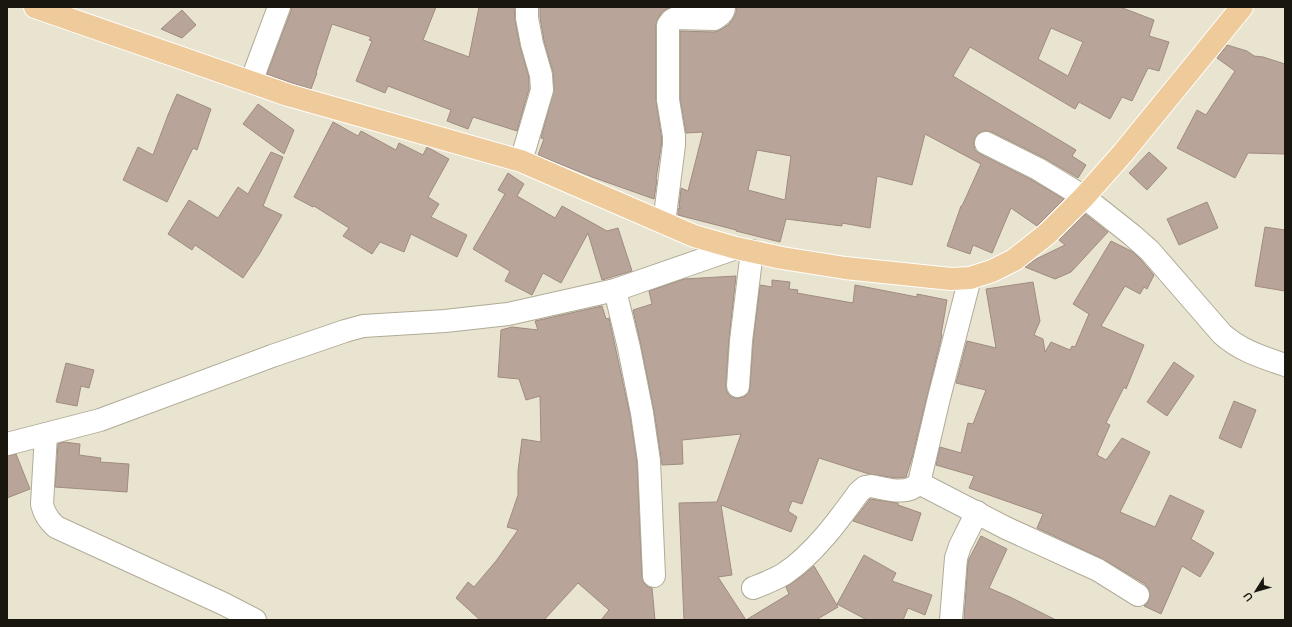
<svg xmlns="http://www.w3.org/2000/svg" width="1292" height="627" viewBox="0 0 1292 627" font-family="'Nunito Sans',sans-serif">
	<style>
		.building { fill: #b8a499; stroke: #9f8c80; fill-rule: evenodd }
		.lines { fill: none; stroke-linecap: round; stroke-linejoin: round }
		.minor-casing { stroke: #b0ab97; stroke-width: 24 }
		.major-casing { stroke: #fff; stroke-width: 24 }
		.minor { stroke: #fff; stroke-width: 22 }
		.major { stroke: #efcb9b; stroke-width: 22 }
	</style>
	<rect width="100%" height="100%" fill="#e9e4cf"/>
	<!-- building -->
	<g class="building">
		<polygon points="291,7 436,7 423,40 469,57 479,7 514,7 515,20 520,46 529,77 529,89 517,131 473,117 468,129 447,121 451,110 388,86 385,93 356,81 372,41 369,40 371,37 332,24 316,73 317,73 311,89 292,83 267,74 291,11"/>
		<polygon points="540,7 670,7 662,12 658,18 656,25 656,100 662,141 656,179 657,180 654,199 592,177 538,155 544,139 541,138 554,89 553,72 544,41 540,17"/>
		<path d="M736 7H1120L1154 20 1149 36 1169 42 1159 71 1148 68 1132 101 1122 97 1110 119 1079 102 1075 109 970 47 953 76 1076 150 1072 156 1086 165 1078 178 1044 158 992 132 985 131 979 133 975 138 974 143 975 150 980 154 1032 180 1064 199 1037 226 1011 208 992 253 973 245 970 254 947 246 961 206H962L981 164 925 134 912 185 877 176 870 228 842 223V226L786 219 780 242 736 231V230L678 215V209L681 208 679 207 681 188 688 191 703 132 686 133 680 99V31L714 32 720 30 728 25 733 19 736 13ZM1051 28 1083 42 1068 76 1038 59ZM757 150 791 156 785 200 748 190Z"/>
		<polygon points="182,10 196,25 182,38 161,29"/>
		<polygon points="1227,45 1247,51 1254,56 1263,57 1285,64 1285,154 1248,153 1235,178 1177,148 1197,110 1206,115 1235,71 1217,58"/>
		<polygon points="177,94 211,109 197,150 193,148 167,202 123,180 138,147 153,155 168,115"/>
		<polygon points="258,104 294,130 284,154 243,124"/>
		<polygon points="333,122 358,136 361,131 396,150 399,143 423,155 427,147 449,159 428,197 439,204 431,217 467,235 457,257 411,234 404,252 380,242 372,254 343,236 349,228 314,206 313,207 294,197"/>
		<polygon points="271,152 283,157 263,206 282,215 260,253 243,278 195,245 192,250 168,234 189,200 218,218 238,187 248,194"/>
		<polygon points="1149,152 1167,168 1147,190 1129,173"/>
		<polygon points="508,173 524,184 517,196 555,218 562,206 607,231 618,228 632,271 602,280 588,233 561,283 543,273 532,295 505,281 510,271 473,249 505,194 498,190"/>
		<polygon points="1207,202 1218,228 1179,245 1167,219"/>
		<polygon points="1085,214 1108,232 1071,272 1055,279 1025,267 1036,259 1065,245 1059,240"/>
		<polygon points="1265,227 1285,230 1285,291 1255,286"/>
		<polygon points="1111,241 1133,252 1141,260 1154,275 1147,289 1144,287 1140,294 1125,286 1101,326 1144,345 1126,389 1124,387 1106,423 1110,425 1097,455 1106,460 1122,438 1150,452 1120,512 1155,527 1170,495 1204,511 1191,539 1214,553 1200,577 1182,566 1161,614 1144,606 1148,602 1150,596 1149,590 1145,584 1103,559 1037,528 1043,514 969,488 974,476 936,465 940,447 961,453 968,423 973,424 986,390 956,383 967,341 996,348 986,289 1033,282 1040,321 1034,335 1043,339 1045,352 1051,342 1070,350 1072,346 1075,347 1089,314 1073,304"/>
		<polygon points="736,276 729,339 726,385 727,392 731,397 737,398 744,397 749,393 750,387 753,342 760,285 772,287 772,280 790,282 789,289 798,290 797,293 853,303 855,285 917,297 917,294 947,300 941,335 942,335 912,458 906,477 897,478 869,474 819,458 802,504 792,501 788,511 797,517 791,532 721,505 732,575 718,577 746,620 684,620 679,503 717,502 741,434 682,440 683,464 662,465 654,411 641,346 633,310 652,304 649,291 684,279"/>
		<polygon points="602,306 606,319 609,318 630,415 637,462 642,577 644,583 648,587 652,588 655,620 601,620 609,610 578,583 544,620 480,620 456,598 468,582 474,587 496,561 518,530 507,527 518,495 518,471 522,439 541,442 540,396 526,400 519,379 498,377 501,330 512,327 538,330 535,321"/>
		<polygon points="1174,362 1194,376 1167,416 1147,402"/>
		<polygon points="66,363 94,370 89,388 81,386 77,406 56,402"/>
		<polygon points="1234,401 1256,410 1241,448 1219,438"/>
		<polygon points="63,442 80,444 79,455 101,458 100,462 129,464 127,492 55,487 58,444"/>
		<polygon points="16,454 30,489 7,498 7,456"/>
		<polygon points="870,499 898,503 898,505 921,513 912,541 853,521"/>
		<polygon points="981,536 1007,549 989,588 1010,597 1056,620 964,620 968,561"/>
		<polygon points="864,555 896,573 892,581 932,595 925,615 908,608 903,620 867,620 837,604"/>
		<polygon points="814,566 838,607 816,620 746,620 789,594 786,587 802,576"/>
	</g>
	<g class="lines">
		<defs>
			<g id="minor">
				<polyline points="251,82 279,7"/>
				<path d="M986 143 1038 169 1084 197 1132 235 1150 251 1222 334C1241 351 1262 357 1285 365"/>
				<polyline points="521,161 542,90 541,75 532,44 527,18 527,7"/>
				<path d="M664 223 674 145V136L668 100V25L672 20 676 18 714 19C719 16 724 13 724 7"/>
				<polyline points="615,290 629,348 642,413 649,461 654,576"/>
				<polyline points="738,386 741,341 752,251"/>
				<path d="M46 434 42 504C44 514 48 520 56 527L224 604 255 620"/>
				<polyline points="7,444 100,420 272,356 345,331 363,326 445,321 508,314 615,290 736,248"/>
				<polyline points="919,483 1006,528 1098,570 1138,595"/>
				<path d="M753 588C763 584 774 580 784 574 814 554 838 521 859 492L865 487 871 486C887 489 907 496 919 483L939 398 970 278"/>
				<polyline points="951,620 956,558 960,546 977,512"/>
			</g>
			<polyline id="major" points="35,7 288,95 521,161 694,236 736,248 782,258 845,268 951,279 970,278 992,271 1014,260 1047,234 1084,197 1123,153 1242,7"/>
		</defs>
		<!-- minor casing -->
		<use href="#minor" class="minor-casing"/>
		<!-- major casing -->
		<use href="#major" class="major-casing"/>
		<!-- minor -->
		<use href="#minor" class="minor"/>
		<!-- major -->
		<use href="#major" class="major"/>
	</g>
	<!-- border -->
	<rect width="1292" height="627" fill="none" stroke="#18160e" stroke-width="16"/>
	<!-- north arrow -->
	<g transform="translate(1256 591) rotate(233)" stroke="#e9e4cf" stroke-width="3" paint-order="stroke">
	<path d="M0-3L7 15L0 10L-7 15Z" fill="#18160e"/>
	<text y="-6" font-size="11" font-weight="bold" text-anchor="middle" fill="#18160e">U</text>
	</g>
</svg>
